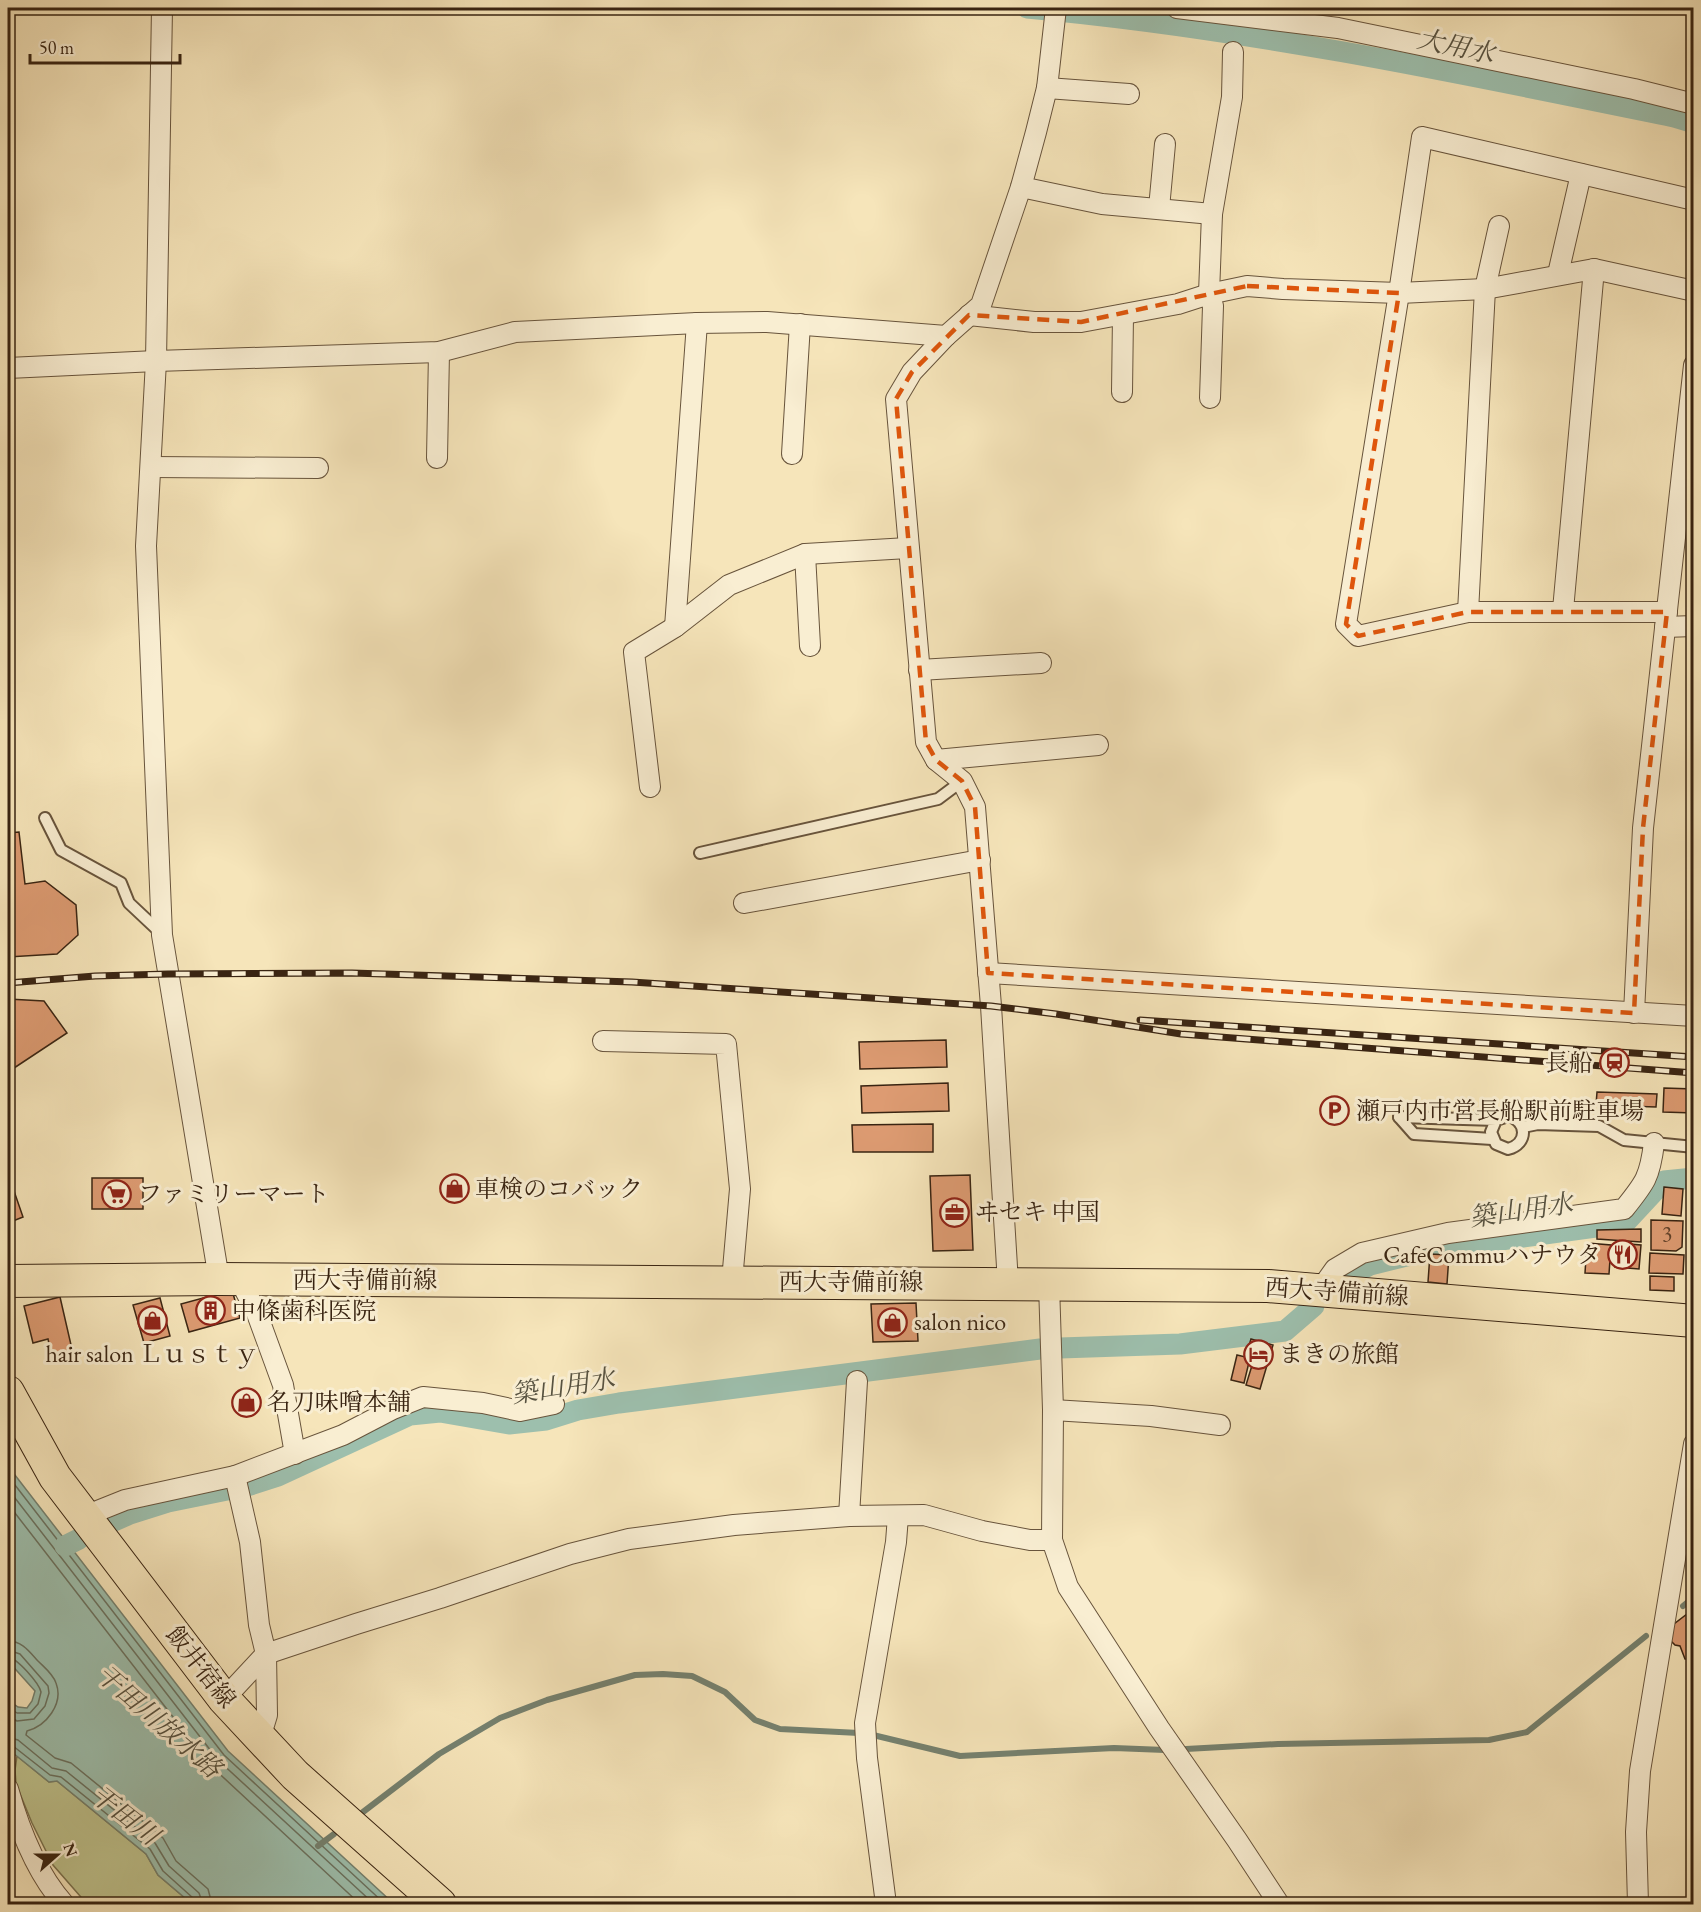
<svg xmlns="http://www.w3.org/2000/svg" width="1701" height="1912" viewBox="0 0 1701 1912" font-family="'EB Garamond','Noto Serif JP',serif">
	<style>
		.green { fill: #bfc38d; stroke: #7c7450; stroke-width: 1.5 }
		.water { fill: #9dbfad; stroke: #75816f; stroke-width: 1.5 }
		.lines { fill: none; stroke-linecap: round; stroke-linejoin: round }
		.shore { stroke: #6b7260; stroke-width: 1.5 }
		.stream { stroke: #75816f; stroke-width: 6 }
		.canal { stroke: #9dbfad; stroke-width: 21 }
		.building { fill: #dd9b72; stroke: #392412; stroke-width: 1.5 }
		.lane-casing { stroke: #68543c; stroke-width: 14 }
		.street-casing { stroke: #68543c; stroke-width: 22 }
		.primary-casing { stroke: #392412; stroke-width: 34 }
		.lane { stroke: #f9eed2; stroke-width: 10 }
		.street { stroke: #f9eed2; stroke-width: 20 }
		.primary { stroke: #f6e5ba; stroke-width: 32 }
		.rail-casing { stroke: #392412; stroke-width: 7 }
		.rail { stroke: #f9eed2; stroke-width: 4.5; stroke-dasharray: 14; stroke-linecap: butt }
		.marked { fill: none; stroke: #df560c; stroke-width: 4.5; stroke-dasharray: 12 8; stroke-linejoin: round }
		.labels { text-anchor: middle; stroke-width: 6; stroke-linejoin: round; paint-order: stroke }
		.number-label { font-size: 21px; fill: #62422a }
		.poi-label { font-size: 24px; fill: #392412; stroke: #f9eed2; text-anchor: start }
		.street-label { font-size: 24px; fill: #392412; stroke: #f9eed2 }
		.water-label { font-size: 26px; font-style: italic; fill: #575240; stroke: #f9eed2 }
	</style>
	<rect width="100%" height="100%" fill="#f6e5ba"/>
	<filter id="stains"><feTurbulence type="fractalNoise" baseFrequency=".00333" numOctaves="4"/><feColorMatrix values="0 0 0 0 .2 0 0 0 0 .09 0 0 0 0 .02 0 0 0 .5 -.17"/></filter>
	<radialGradient id="worn" r=".72"><stop offset=".6" stop-color="#630" stop-opacity="0"/><stop offset="1" stop-color="#630" stop-opacity=".3"/></radialGradient>
	<!-- green -->
	<polygon class="green" points="17,1756 49,1782 57,1781 146,1854 158,1875 192,1904 87,1904 53,1865 32,1823 16,1784 15,1770"/>
	<!-- water -->
	<polygon class="water" points="8,1466 228,1751 394,1904 192,1904 158,1875 146,1854 57,1781 49,1782 8,1749 8,1700 18,1707 27,1708 32,1701 35,1691 8,1661"/>
	<g class="lines">
		<!-- shore -->
		<g class="shore">
			<polyline points="8,1476 224,1755 385,1904"/>
			<polyline points="8,1489 218,1760 374,1904"/>
			<polyline points="8,1504 211,1766 360,1904"/>
			<path d="M8 1641C22 1641 29 1651 38 1661 45 1668 53 1674 56 1683 64 1704 46 1726 27 1731L26 1735 55 1758 71 1763 163 1838 176 1861 208 1889 212 1904"/>
			<polyline points="8,1650 20,1654 48,1686 49,1693 45,1706 34,1719 17,1721 8,1716"/>
			<path d="M8 1657C17 1658 39 1683 41 1692L38 1704 30 1713H17L8 1707"/>
			<polyline points="8,1737 18,1740 52,1768 66,1771 155,1843 169,1866 199,1893 203,1904"/>
			<polyline points="8,1744 13,1746 50,1775 61,1777 150,1849 163,1871 193,1898 195,1904"/>
		</g>
		<!-- stream -->
		<g class="stream">
			<polyline points="1683,1606 1694,1597"/>
			<polyline points="873,1735 960,1756 1114,1748 1165,1750"/>
			<polyline points="1186,1749 1278,1744 1489,1740 1527,1732 1646,1636"/>
			<polyline points="363,1812 439,1754 500,1718 547,1700 635,1675 663,1674 692,1676 725,1692 755,1720 780,1729 859,1733"/>
			<polyline points="318,1846 334,1834"/>
		</g>
		<!-- canal -->
		<g class="canal">
			<path d="M1027 8C1245 28 1460 73 1674 117L1694 123"/>
			<polyline points="1342,1280 1370,1265 1435,1249 1625,1223 1664,1181 1694,1178"/>
			<polyline points="1060,1348 1180,1344 1285,1331 1314,1306"/>
			<polyline points="112,1522 130,1514 168,1502 247,1486 278,1476 410,1415 440,1412 509,1424 546,1420 578,1410 619,1403 1040,1349"/>
			<polyline points="65,1546 79,1539"/>
		</g>
	</g>
	<!-- building -->
	<g class="building">
		<polygon points="19,832 25,884 45,881 76,905 78,935 57,954 8,957 8,833"/>
		<polygon points="8,999 44,1001 67,1033 8,1072"/>
		<polygon points="946,1040 947,1067 860,1069 859,1042"/>
		<polygon points="948,1083 949,1111 862,1113 861,1086"/>
		<polygon points="1664,1088 1694,1089 1694,1113 1663,1112"/>
		<polygon points="1597,1092 1657,1094 1656,1107 1596,1105"/>
		<polygon points="933,1124 933,1152 853,1152 852,1125"/>
		<polygon points="970,1175 973,1250 933,1251 930,1176"/>
		<rect x="92" y="1178" width="51" height="31"/>
		<polygon points="1664,1187 1683,1189 1681,1216 1662,1214"/>
		<polygon points="14,1191 23,1217 8,1223 8,1194"/>
		<polygon points="1651,1220 1683,1221 1682,1247 1676,1251 1651,1250"/>
		<polygon points="1641,1229 1641,1242 1597,1239 1597,1230"/>
		<polygon points="1587,1243 1611,1245 1609,1274 1585,1273"/>
		<polygon points="1617,1243 1641,1245 1639,1269 1615,1267"/>
		<polygon points="1650,1253 1684,1255 1683,1274 1649,1273"/>
		<polygon points="1430,1254 1449,1255 1447,1284 1428,1282"/>
		<polygon points="1650,1276 1674,1277 1674,1291 1650,1290"/>
		<polygon points="207,1288 232,1290 240,1318 189,1332 181,1304 207,1297"/>
		<polygon points="60,1297 74,1358 53,1363 48,1339 33,1343 24,1306"/>
		<polygon points="160,1298 170,1336 144,1343 133,1305"/>
		<polygon points="916,1303 918,1341 873,1342 871,1304"/>
		<polygon points="1251,1339 1273,1345 1260,1389 1246,1385 1254,1359 1247,1352"/>
		<polygon points="1237,1355 1250,1358 1244,1383 1231,1380"/>
		<polygon points="1687,1614 1694,1615 1694,1659 1685,1659 1680,1646 1675,1645 1669,1639 1674,1624"/>
	</g>
	<g class="lines">
		<defs>
			<g id="lane">
				<polyline points="45,818 61,850 121,883 129,903 162,934"/>
				<polyline points="700,853 938,799 962,781"/>
				<path d="M1399 1117 1496 1120 1508 1116C1528 1121 1528 1144 1508 1149L1496 1144 1491 1132 1496 1120"/>
				<polyline points="1399,1117 1414,1134 1492,1139"/>
				<polyline points="1523,1127 1538,1124 1599,1126 1624,1140 1694,1147"/>
			</g>
			<g id="street">
				<polyline points="162,8 156,361 146,546 162,935 219,1279"/>
				<polyline points="1177,8 1338,28 1634,89 1694,104"/>
				<polyline points="1047,88 1129,94"/>
				<polyline points="1021,187 1102,204 1212,214"/>
				<polyline points="1159,208 1165,144"/>
				<polyline points="1558,274 1581,174"/>
				<polyline points="969,315 1034,322 1081,322 1178,304 1209,294 1247,286 1283,289 1399,293 1485,289 1594,269 1694,291"/>
				<polyline points="946,336 912,372 896,399 926,742 936,760 962,781 975,807 991,1006 1008,1283"/>
				<polyline points="8,368 156,361 439,352 515,332 697,323 767,322 946,336 981,305 1021,187 1036,132 1047,88 1056,8"/>
				<polyline points="1122,392 1123,315"/>
				<polyline points="1210,398 1213,306 1209,294 1212,214 1232,97 1233,52"/>
				<polyline points="792,454 800,324"/>
				<polyline points="437,458 439,352"/>
				<polyline points="151,467 318,468"/>
				<polyline points="805,554 810,646"/>
				<polyline points="1563,610 1594,269"/>
				<polyline points="1468,612 1485,289 1499,226"/>
				<polyline points="1667,612 1468,612 1358,636 1346,624 1399,293 1422,137 1694,200"/>
				<polyline points="675,627 697,323"/>
				<polyline points="1665,627 1694,626"/>
				<polyline points="919,670 1041,663"/>
				<polyline points="936,760 1098,745"/>
				<polyline points="650,787 634,652 675,627 729,585 805,554 908,548"/>
				<polyline points="744,903 980,860"/>
				<polyline points="988,973 1694,1016"/>
				<polyline points="1634,1013 1643,828 1694,365"/>
				<polyline points="603,1041 726,1044 740,1189 732,1281"/>
				<polyline points="239,1279 256,1311 283,1385 295,1454"/>
				<polyline points="1049,1284 1053,1410 1052,1540 1068,1587 1159,1728 1237,1840 1279,1904"/>
				<path d="M1320 1290 1335 1269 1362 1253 1448 1233 1624 1209C1645 1183 1650 1177 1654 1143"/>
				<polyline points="1053,1410 1151,1416 1220,1425"/>
				<polyline points="235,1476 250,1542 259,1625 266,1654 267,1715 260,1738"/>
				<polyline points="85,1516 125,1500 235,1476 343,1435 393,1409 423,1397 483,1403 520,1411 554,1404"/>
				<polyline points="849,1516 857,1381"/>
				<polyline points="224,1699 266,1654 356,1624 440,1598 570,1554 629,1539 734,1525 849,1516 924,1515 982,1531 1030,1540 1052,1540"/>
				<path d="M8 1789C19 1828 37 1874 64 1904"/>
				<polyline points="886,1904 867,1758 865,1723 896,1542 898,1516"/>
				<polyline points="1638,1904 1636,1832 1640,1771 1694,1444"/>
			</g>
			<g id="primary">
				<polyline points="8,1281 219,1279 1268,1286 1694,1321"/>
				<polyline points="8,1392 55,1477 224,1699 295,1775 440,1904"/>
			</g>
		</defs>
		<!-- lane casing -->
		<use href="#lane" class="lane-casing"/>
		<!-- street casing -->
		<use href="#street" class="street-casing"/>
		<!-- primary casing -->
		<use href="#primary" class="primary-casing"/>
		<!-- lane -->
		<use href="#lane" class="lane"/>
		<!-- street -->
		<use href="#street" class="street"/>
		<!-- primary -->
		<use href="#primary" class="primary"/>
		<defs>
			<g id="rail">
				<polyline points="8,983 95,976 168,974 352,973 632,982 991,1006 1056,1014 1181,1034 1694,1073"/>
				<polyline points="1140,1020 1694,1057"/>
			</g>
		</defs>
		<!-- rail casing -->
		<use href="#rail" class="rail-casing"/>
		<!-- rail -->
		<use href="#rail" class="rail"/>
	</g>
	<!-- marked area -->
	<path class="marked" d="M1247 286 1399 293 1346 624 1358 636 1468 612H1667L1643 828 1634 1013 988 973 975 807 962 781 936 760 926 742 896 399 912 372 969 315 1081 322Z"/>
	<!-- icons -->
	<defs>
		<symbol id="station-ring" viewBox="-11 -11 22 22"><circle r="9.5" fill="#f9eed2" stroke="#8f2418" stroke-width="1.5"/><path d="M-3-6H3Q5-6 5-4V2Q5 4 3 4L4.5 6H3L1.5 4h-3L-3 6H-4.5L-3 4Q-5 4-5 2V-4Q-5-6-3-6ZM-3.5-4v3h7v-3ZM-3.5 1v1.5H-2V1ZM2 1v1.5H3.5V1Z" fill="#8f2418"/></symbol>
		<symbol id="parking-ring" viewBox="-11 -11 22 22"><circle r="9.5" fill="#f9eed2" stroke="#8f2418" stroke-width="1.5"/><path d="M-3.5-5.5H1a3.5 3.5 0 0 1 0 7H-1V5.5H-3.5ZM-1-3.4V-.6H.8a1.4 1.4 0 0 0 0-2.8Z" fill="#8f2418"/></symbol>
		<symbol id="shop-ring" viewBox="-11 -11 22 22"><circle r="9.5" fill="#f9eed2" stroke="#8f2418" stroke-width="1.5"/><path d="M-5-2.5h2.3a2.7 3.5 0 0 1 5.4 0H5L5.5 6h-11ZM-1.5-2.5h3a1.5 2.3 0 0 0-3 0Z" fill="#8f2418"/></symbol>
		<symbol id="supermarket-ring" viewBox="-11 -11 22 22"><circle r="9.5" fill="#f9eed2" stroke="#8f2418" stroke-width="1.5"/><path d="M-6-5.5h2.5l.6 2H6L4.5 2H-2.5L-4.4-4H-6ZM-1.5 3.2a1.3 1.3 0 1 0 .1 0ZM3 3.2a1.3 1.3 0 1 0 .1 0Z" fill="#8f2418"/></symbol>
		<symbol id="office-ring" viewBox="-11 -11 22 22"><circle r="9.5" fill="#f9eed2" stroke="#8f2418" stroke-width="1.5"/><path d="M-6-3h4V-5.5h4V-3h4V5H-6ZM-1-4.5V-3h2v-1.5ZM-6 0V1H6V0Z" fill="#8f2418"/></symbol>
		<symbol id="restaurant-ring" viewBox="-11 -11 22 22"><circle r="9.5" fill="#f9eed2" stroke="#8f2418" stroke-width="1.5"/><path d="M-5-6h1v4h1v-4h1v4h1v-4h1v5L-1.5 .5V6h-2V.5L-5-1ZM5-6V6H3V1.5H1.5Q1.5-4 5-6Z" fill="#8f2418"/></symbol>
		<symbol id="building-ring" viewBox="-11 -11 22 22"><circle r="9.5" fill="#f9eed2" stroke="#8f2418" stroke-width="1.5"/><path d="M-4-6H4V6H1V3H-1V6H-4ZM-2.5-4.3h1.7v1.8h-1.7ZM.8-4.3h1.7v1.8H.8ZM-2.5-1h1.7V.8h-1.7ZM.8-1h1.7V.8H.8Z" fill="#8f2418"/></symbol>
		<symbol id="hotel-ring" viewBox="-11 -11 22 22"><circle r="9.5" fill="#f9eed2" stroke="#8f2418" stroke-width="1.5"/><path d="M-6-4.5h1.5V1H6V5H4.5V3h-9V5H-6ZM-4 0a1.8 1.8 0 1 1 3.6 0ZM.5 0V-2.5h3Q6-2.5 6 0Z" fill="#8f2418"/></symbol>
	</defs>
	<g fill-rule="evenodd">
		<use href="#station-ring" x="1598" y="1046" width="33" height="33"/>
		<use href="#parking-ring" x="1318" y="1094" width="33" height="33"/>
		<use href="#shop-ring" x="438" y="1172" width="33" height="33"/>
		<use href="#supermarket-ring" x="100" y="1178" width="33" height="33"/>
		<use href="#office-ring" x="938" y="1196" width="33" height="33"/>
		<use href="#restaurant-ring" x="1606" y="1238" width="33" height="33"/>
		<use href="#building-ring" x="194" y="1294" width="33" height="33"/>
		<use href="#shop-ring" x="136" y="1304" width="33" height="33"/>
		<use href="#shop-ring" x="876" y="1306" width="33" height="33"/>
		<use href="#hotel-ring" x="1242" y="1338" width="33" height="33"/>
		<use href="#shop-ring" x="230" y="1386" width="33" height="33"/>
	</g>
	<g class="labels">
		<!-- number labels -->
		<g class="number-label">
			<text x="1667" y="1241">3</text>
		</g>
		<!-- poi labels -->
		<g class="poi-label">
			<text x="1593" y="1071" text-anchor="end">長船</text>
			<text x="1356" y="1119">瀬戸内市営長船駅前駐車場</text>
			<text x="475" y="1197">車検のコバック</text>
			<text x="138" y="1202">ファミリーマート</text>
			<text x="975" y="1220">ヰセキ 中国</text>
			<text x="1601" y="1263" text-anchor="end">CafeCommuハナウタ</text>
			<text x="232" y="1319">中條歯科医院</text>
			<text x="914" y="1330">salon nico</text>
			<text x="152" y="1362" text-anchor="middle">hair salon Ｌｕｓｔｙ</text>
			<text x="1279" y="1362">まきの旅館</text>
			<text x="267" y="1410">名刀味噌本舗</text>
		</g>
		<!-- street labels -->
		<g class="street-label">
			<text x="365" y="1288">西大寺備前線</text>
			<text x="851" y="1290">西大寺備前線</text>
			<text transform="translate(1337 1292) rotate(4)" y="8">西大寺備前線</text>
			<text transform="translate(201 1667) rotate(52)" y="8">飯井宿線</text>
		</g>
		<!-- water labels -->
		<g class="water-label">
			<text transform="translate(1456 46) rotate(12)" y="9">大用水</text>
			<text transform="translate(1521 1210) rotate(-8)" y="9">築山用水</text>
			<text transform="translate(563 1386) rotate(-9)" y="9">築山用水</text>
			<text transform="translate(159 1721) rotate(41)" y="9">干田川放水路</text>
			<text transform="translate(125 1815) rotate(38)" y="9">干田川</text>
		</g>
	</g>
	<!-- margin -->
	<rect width="1701" height="1912" fill="none" stroke="#f6e5ba" stroke-width="30"/>
	<rect x="9" y="9" width="1683" height="1894" fill="none" stroke="#392412" stroke-width="3"/>
	<rect x="15" y="15" width="1671" height="1882" fill="none" stroke="#392412" stroke-width="1.5"/>
	<!-- north arrow -->
	<g transform="translate(57 1855) rotate(69)" stroke="#f9eed2" stroke-width="4.5" paint-order="stroke">
	<path d="M0-4.5L10 22L0 15L-10 22Z" fill="#392412"/>
	<text y="-9" font-size="16" font-weight="bold" text-anchor="middle" fill="#392412">N</text>
	</g>
	<!-- scale -->
	<path d="M30 54v9h150v-9" fill="none" stroke="#392412" stroke-width="3"/>
	<text x="39" y="54" font-size="18" fill="#392412" stroke="#f9eed2" stroke-width="4.5" paint-order="stroke">50 m</text>
	<rect width="100%" height="100%" filter="url(#stains)"/>
	<rect width="100%" height="100%" fill="url(#worn)"/>
</svg>
